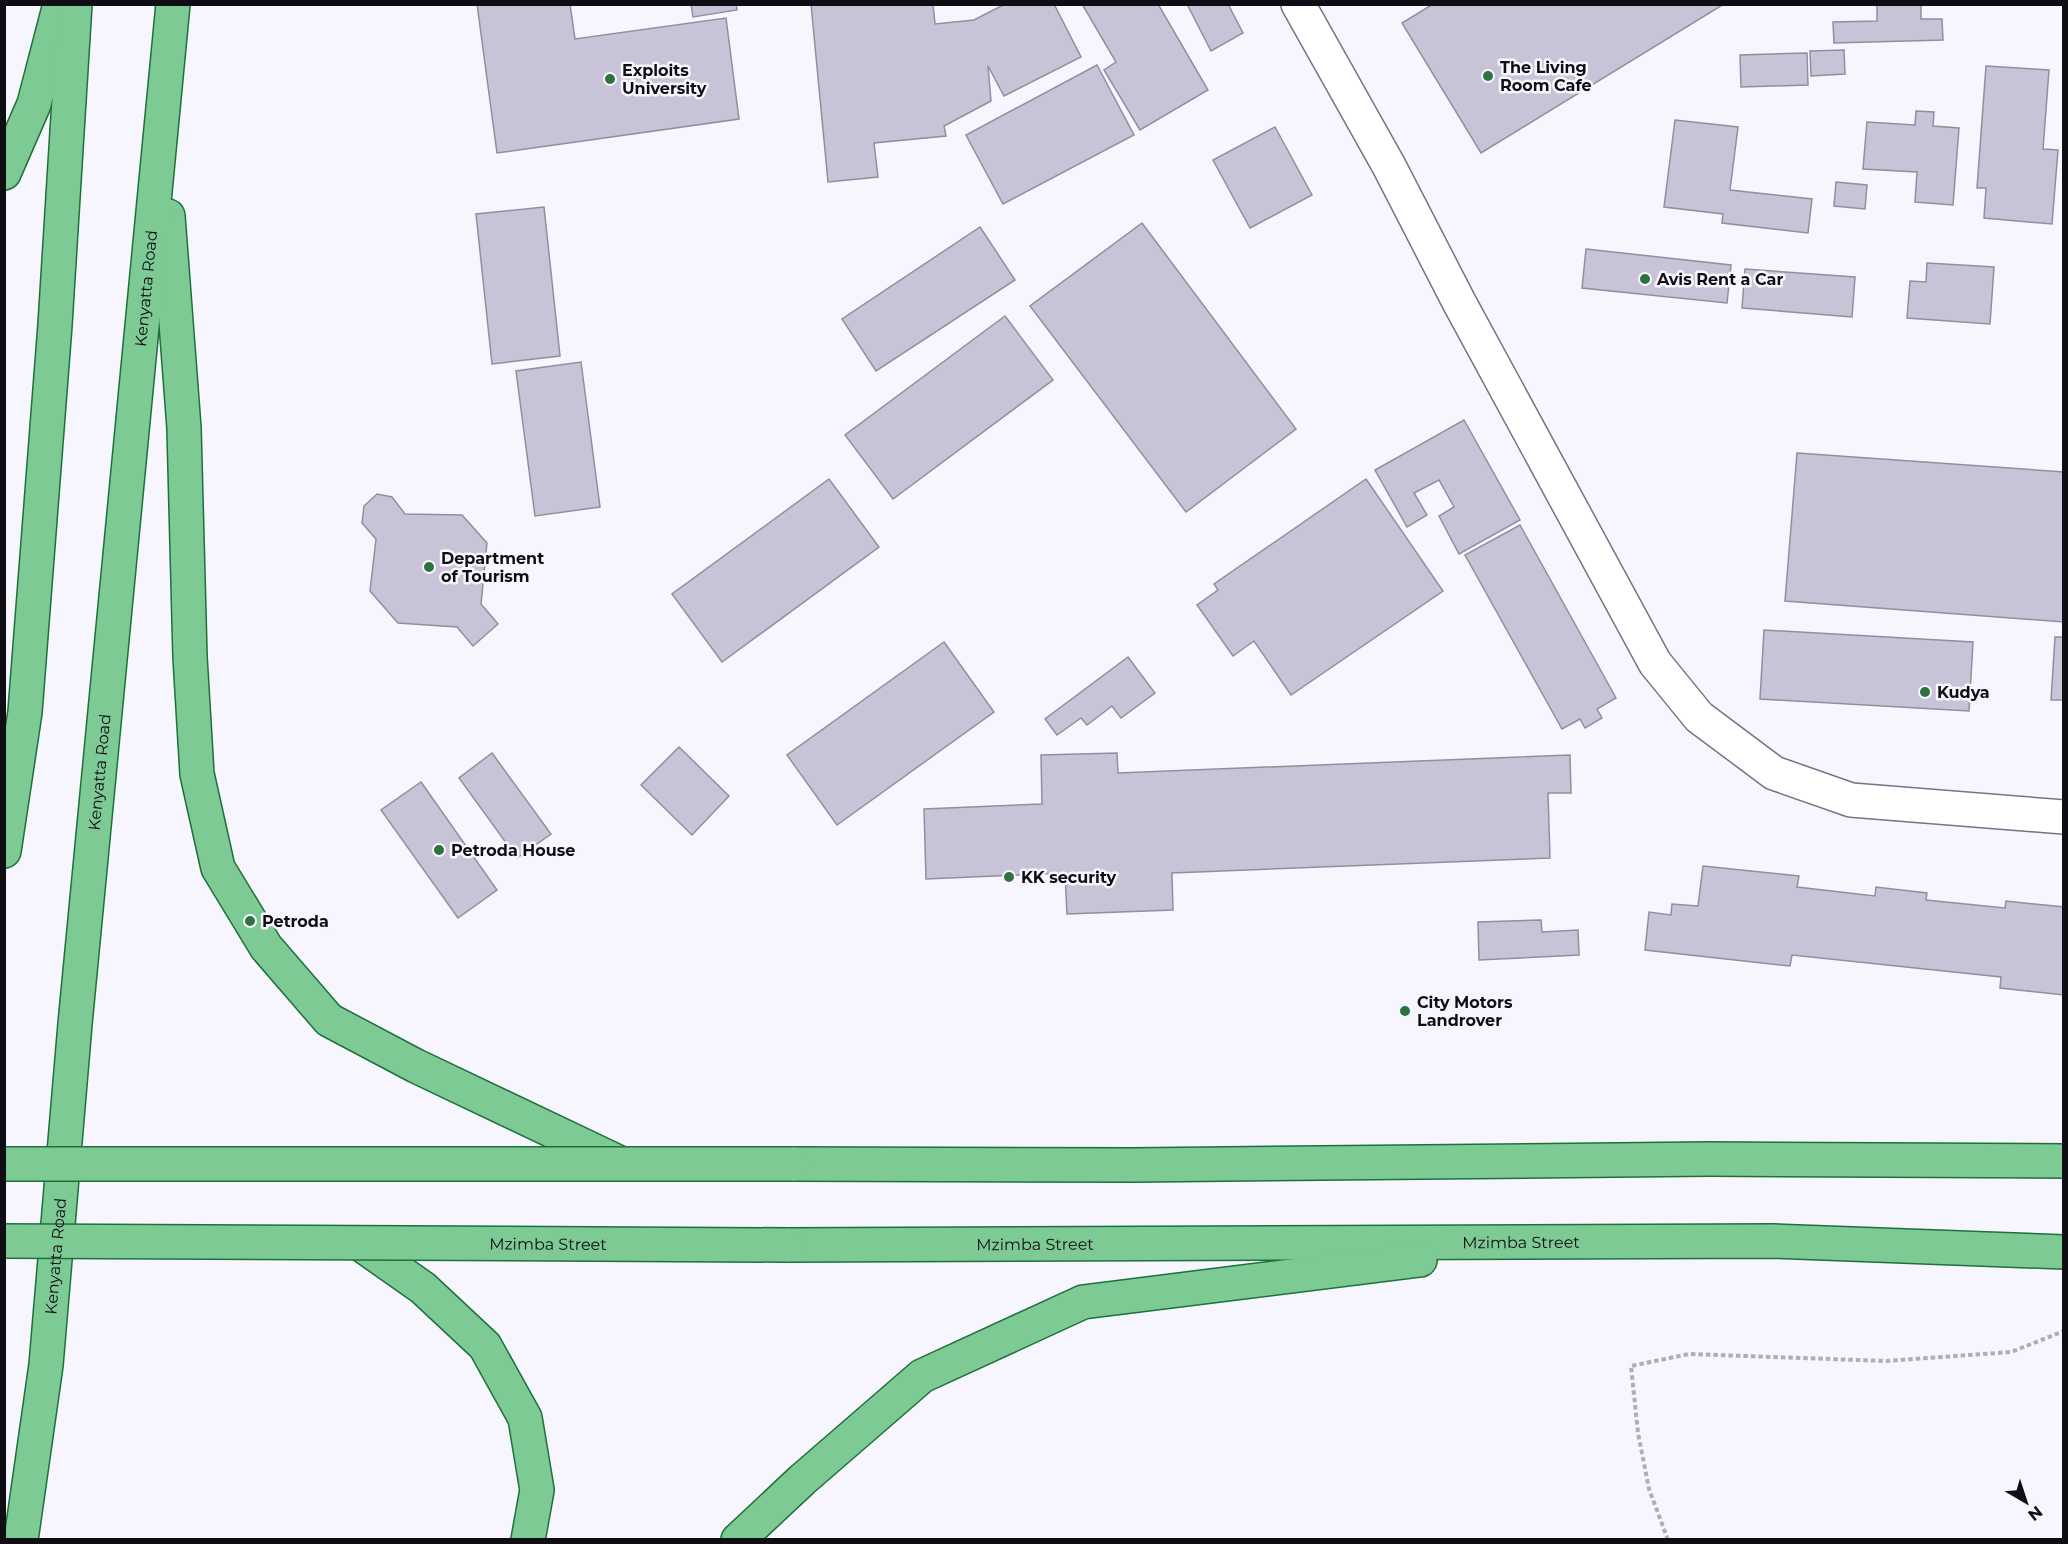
<svg xmlns="http://www.w3.org/2000/svg" width="2068" height="1544" viewBox="0 0 2068 1544" font-family="Montserrat,sans-serif">
	<style>
		.building { fill: #c9c3d8; stroke: #928da1; stroke-width: 1.5 }
		.lines { fill: none; stroke-linecap: round; stroke-linejoin: round }
		.minor-casing { stroke: #787285; stroke-width: 36 }
		.major-casing { stroke: #1e7139; stroke-width: 36 }
		.path { stroke: #b0aeb5; stroke-width: 4; stroke-dasharray: 4.5 3; stroke-linecap: butt }
		.minor { stroke: #fff; stroke-width: 33 }
		.major { stroke: #7dca94; stroke-width: 33 }
		.major-bridge-casing { stroke: #1e7139; stroke-width: 36; stroke-linecap: butt }
		.major-bridge { stroke: #7dca94; stroke-width: 33 }
		.poi-dot { fill: #2e723d; stroke: #f7f5fd; stroke-width: 2 }
		.labels { text-anchor: middle; stroke-width: 5; stroke-linejoin: round; paint-order: stroke }
		.poi-label { font-size: 16px; font-weight: bold; fill: #100e15; stroke: #f7f5fd; text-anchor: start }
		.street-label { font-size: 16px; fill: #100e15; stroke: #f7f5fd }
	</style>
	<rect width="100%" height="100%" fill="#f7f5fd"/>
	<!-- building -->
	<g class="building">
		<polygon points="477,4 570,4 575,39 726,18 739,119 497,153"/>
		<polygon points="691,4 736,4 737,10 693,17"/>
		<polygon points="811,4 933,4 935,24 974,20 1005,4 1054,4 1081,57 1004,96 988,66 991,101 944,126 946,136 874,143 878,177 828,182"/>
		<polygon points="1082,4 1158,4 1208,90 1140,130 1104,70 1116,62"/>
		<polygon points="1187,4 1228,4 1243,33 1211,51"/>
		<polygon points="1433,4 1724,4 1481,153 1402,23"/>
		<polygon points="1877,4 1921,4 1921,19 1942,19 1943,40 1834,43 1833,22 1877,21"/>
		<polygon points="1844,50 1845,74 1811,76 1810,51"/>
		<polygon points="1807,53 1808,85 1741,87 1740,55"/>
		<polygon points="1097,65 1134,135 1003,204 966,135"/>
		<polygon points="1986,66 2049,70 2043,149 2058,150 2052,224 1984,218 1986,188 1977,188"/>
		<polygon points="1916,111 1934,112 1933,126 1959,128 1953,205 1915,202 1917,172 1863,169 1867,122 1915,125"/>
		<polygon points="1675,120 1738,127 1730,190 1812,199 1808,233 1722,223 1723,214 1664,207"/>
		<polygon points="1275,127 1312,195 1250,228 1213,160"/>
		<polygon points="1836,182 1867,185 1865,209 1834,206"/>
		<polygon points="544,207 560,356 492,364 476,214"/>
		<polygon points="1142,223 1296,429 1186,512 1030,306"/>
		<polygon points="980,227 1015,280 876,371 842,319"/>
		<polygon points="1586,249 1731,265 1727,303 1582,288"/>
		<polygon points="1927,263 1994,267 1990,324 1907,318 1910,281 1926,282"/>
		<polygon points="1745,269 1855,277 1852,317 1742,308"/>
		<polygon points="1005,316 1053,380 893,499 845,435"/>
		<polygon points="581,362 600,507 535,516 516,371"/>
		<polygon points="1464,420 1520,520 1459,554 1439,516 1454,507 1439,480 1414,493 1427,515 1407,527 1375,470"/>
		<polygon points="1797,453 2064,472 2064,622 1785,601"/>
		<polygon points="829,479 879,547 722,662 672,594"/>
		<polygon points="1366,479 1443,591 1291,695 1254,641 1233,656 1197,605 1218,590 1214,584"/>
		<polygon points="377,494 392,497 405,514 462,515 487,543 481,604 498,624 473,646 457,627 398,623 370,591 376,539 362,523 364,506"/>
		<polygon points="1520,525 1616,698 1597,709 1602,718 1585,728 1580,719 1562,729 1465,555"/>
		<polygon points="1764,630 1973,642 1969,711 1760,699"/>
		<polygon points="2055,637 2064,637 2064,700 2051,700"/>
		<polygon points="944,642 994,712 837,825 787,755"/>
		<polygon points="1128,657 1155,693 1121,718 1112,706 1087,725 1081,718 1057,735 1045,719"/>
		<polygon points="679,747 729,796 692,835 641,785"/>
		<polygon points="492,753 551,834 517,858 459,778"/>
		<polygon points="1117,753 1118,773 1570,755 1571,793 1548,793 1550,858 1172,873 1173,910 1067,914 1065,873 926,879 924,809 1042,804 1041,755"/>
		<polygon points="421,782 497,890 458,918 381,810"/>
		<polygon points="1703,866 1799,876 1797,887 1875,896 1876,887 1927,893 1926,900 2005,908 2006,901 2064,907 2064,995 2000,988 2001,977 1792,955 1790,966 1645,950 1649,912 1671,915 1672,904 1698,906"/>
		<polygon points="1541,920 1542,932 1578,930 1579,955 1479,960 1478,922"/>
	</g>
	<g class="lines">
		<defs>
			<polyline id="minor" points="1298,4 1389,166 1459,302 1655,663 1699,717 1774,773 1851,800 2064,817"/>
			<g id="major">
				<polyline points="4,173 34,104 60,4"/>
				<polyline points="168,216 184,428 190,657 197,774 218,868 266,947 329,1020 416,1066 622,1164"/>
				<polyline points="4,851 25,712 55,325 75,4"/>
				<polyline points="792,1164 1133,1165 1709,1159 2064,1161"/>
				<polyline points="359,1243 423,1288 485,1346 525,1418 537,1490 528,1540"/>
				<path id="s1" d="M787 1245 1773 1241 2064 1252"/>
				<path id="s2" d="M21 1540 46 1365 75 1024 173 4"/>
				<polyline points="738,1540 802,1480 922,1376 1083,1302 1420,1260"/>
			</g>
		</defs>
		<!-- minor casing -->
		<use href="#minor" class="minor-casing"/>
		<!-- major casing -->
		<use href="#major" class="major-casing"/>
		<!-- path -->
		<polyline class="path" points="1668,1540 1649,1489 1638,1433 1631,1366 1689,1354 1886,1361 2011,1352 2064,1331"/>
		<!-- minor -->
		<use href="#minor" class="minor"/>
		<!-- major -->
		<use href="#major" class="major"/>
		<defs>
			<g id="major-bridge">
				<polyline points="4,1164 792,1164"/>
				<path id="s3" d="M4 1241 787 1245"/>
			</g>
		</defs>
		<!-- major-bridge casing -->
		<use href="#major-bridge" class="major-bridge-casing"/>
		<!-- major-bridge -->
		<use href="#major-bridge" class="major-bridge"/>
	</g>
	<!-- markers -->
	<g class="poi-dot">
		<circle cx="1488" cy="76" r="6"/>
		<circle cx="610" cy="79" r="6"/>
		<circle cx="1645" cy="279" r="6"/>
		<circle cx="429" cy="567" r="6"/>
		<circle cx="1925" cy="692" r="6"/>
		<circle cx="439" cy="850" r="6"/>
		<circle cx="1009" cy="877" r="6"/>
		<circle cx="250" cy="921" r="6"/>
		<circle cx="1405" cy="1011" r="6"/>
	</g>
	<g class="labels">
		<!-- poi labels -->
		<g class="poi-label">
			<text x="1500" y="73">The Living<tspan x="1500" dy="18">Room Cafe</tspan></text>
			<text x="622" y="76">Exploits<tspan x="622" dy="18">University</tspan></text>
			<text x="1657" y="285">Avis Rent a Car</text>
			<text x="441" y="564">Department<tspan x="441" dy="18">of Tourism</tspan></text>
			<text x="1937" y="698">Kudya</text>
			<text x="451" y="856">Petroda House</text>
			<text x="1021" y="883">KK security</text>
			<text x="262" y="927">Petroda</text>
			<text x="1417" y="1008">City Motors<tspan x="1417" dy="18">Landrover</tspan></text>
		</g>
		<!-- street labels -->
		<g class="street-label">
			<text dy="6" stroke="none"><textPath href="#s2" startOffset="1258">Kenyatta Road</textPath></text>
			<text dy="6" stroke="none"><textPath href="#s2" startOffset="772">Kenyatta Road</textPath></text>
			<text dy="6" stroke="none"><textPath href="#s1" startOffset="734">Mzimba Street</textPath></text>
			<text dy="6" stroke="none"><textPath href="#s3" startOffset="544">Mzimba Street</textPath></text>
			<text dy="6" stroke="none"><textPath href="#s1" startOffset="248">Mzimba Street</textPath></text>
			<text dy="6" stroke="none"><textPath href="#s2" startOffset="286">Kenyatta Road</textPath></text>
		</g>
	</g>
	<!-- border -->
	<rect width="2068" height="1544" fill="none" stroke="#100e15" stroke-width="12"/>
	<!-- north arrow -->
	<g transform="translate(2026 1502) rotate(141)" stroke="#f7f5fd" stroke-width="4.5" paint-order="stroke">
	<path d="M0-4.5L10 22L0 15L-10 22Z" fill="#100e15"/>
	<text y="-9" font-size="16" font-weight="bold" text-anchor="middle" fill="#100e15">N</text>
	</g>
</svg>
